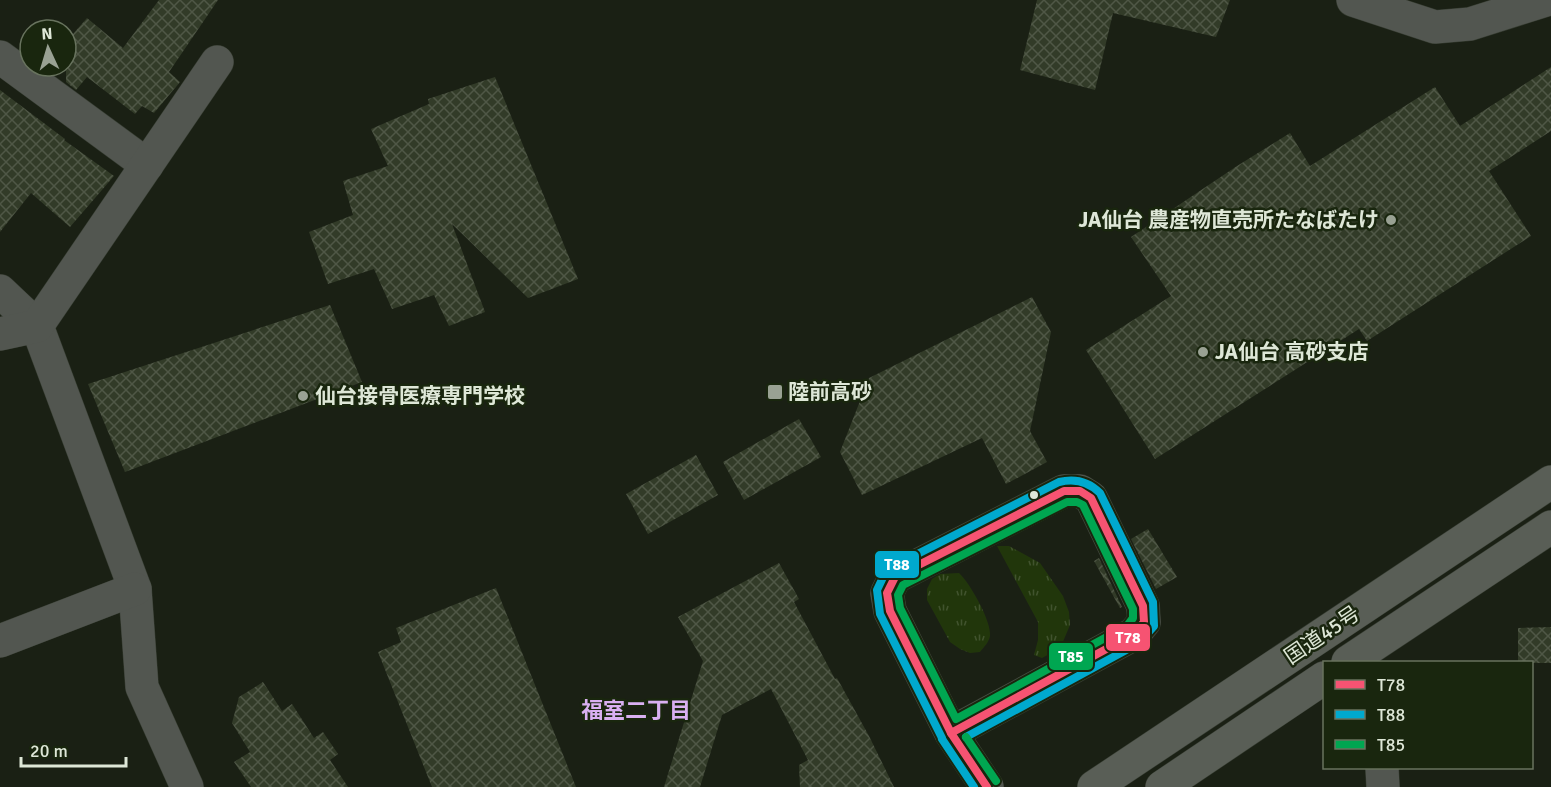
<svg xmlns="http://www.w3.org/2000/svg" width="1551" height="787" viewBox="0 0 1551 787" font-family="Signika,'Noto Sans JP',sans-serif">
	<style>
		.grass { fill: url(#grass-tufts) }
		.building { fill: url(#building-cross-hatch) }
		.lines { fill: none; stroke-linecap: round; stroke-linejoin: round }
		.minor-casing { stroke: #353b30; stroke-width: 34 }
		.trunk-casing { stroke: #353b30; stroke-width: 34 }
		.minor { stroke: #525650; stroke-width: 33 }
		.trunk { stroke: #595e56; stroke-width: 33 }
		.bus-1-casing { stroke: #19260e; stroke-width: 12 }
		.bus-2-casing { stroke: #19260e; stroke-width: 12 }
		.bus-3-casing { stroke: #19260e; stroke-width: 12 }
		.bus-1 { stroke: #f65372; stroke-width: 8 }
		.bus-2 { stroke: #00a9ce; stroke-width: 8 }
		.bus-3 { stroke: #00a651; stroke-width: 8 }
		.poi-dot { fill: #99a193; stroke: #19260e; stroke-width: 2 }
		.bus-dot { fill: #dee7d7; stroke: #19260e; stroke-width: 2 }
		.labels { text-anchor: middle; stroke-width: 5; stroke-linejoin: round; paint-order: stroke }
		.poi-label { font-size: 21px; font-weight: bold; fill: #dee7d7; stroke: #19260e; text-anchor: start }
		.street-label { font-size: 21px; fill: #dee7d7; stroke: #19260e }
		.neighbourhood-label { font-size: 22px; font-weight: bold; fill: #d9b0f1; stroke: #19260e }
		.line-badge { stroke: #19260e; stroke-width: 2 }
		.badge-label { font-size: 16px; text-anchor: middle; font-weight: bold; fill: #fff }
	</style>
	<defs>
		<pattern id="grass-tufts" width="24" height="20" patternUnits="userSpaceOnUse" patternTransform="scale(1.5)"><rect width="24" height="20" fill="#21360b"/><path d="M3 7l-1-3M5 7V3M7 7l1-3M15 17l-1-3M17 17v-4M19 17l1-3" fill="none" stroke="#41532e"/></pattern>
		<pattern id="building-cross-hatch" width="8" height="8" patternUnits="userSpaceOnUse" patternTransform="scale(1.5)"><rect width="8" height="8" fill="#323b28"/><path d="M0 0l8 8M0 8l8-8" fill="none" stroke="#4f5746"/></pattern>
	</defs>
	<rect width="100%" height="100%" fill="#1a2014"/>
	<!-- grass -->
	<g class="grass">
		<polygon points="997,546 1009,546 1040,563 1063,596 1069,612 1070,625 1062,644 1053,652 1042,658 1034,655 1038,640 1038,622"/>
		<path d="M959 573C970 583 992 622 990 636 989 642 984 647 980 652L970 653 960 649 950 642 927 600V589L932 579 940 574Z"/>
	</g>
	<!-- building -->
	<g class="building">
		<polygon points="159,0 218,0 169,72 180,82 154,113 142,106 135,114 87,77 76,90 66,82 66,42 87,18 123,48"/>
		<polygon points="1037,0 1230,0 1216,37 1113,13 1095,90 1020,70"/>
		<polygon points="1551,67 1551,131 1489,171 1531,236 1367,341 1359,329 1155,459 1086,350 1171,296 1131,237 1237,166 1290,133 1310,166 1435,87 1460,126"/>
		<polygon points="495,77 578,279 528,298 452,224 485,312 449,326 434,295 392,309 374,269 328,284 309,232 353,215 343,181 388,166 371,129 429,104 428,99"/>
		<polygon points="0,90 65,139 64,140 114,176 70,227 31,193 0,232"/>
		<polygon points="1032,297 1051,332 1030,431 1047,462 1006,484 982,438 862,495 840,452 869,378"/>
		<polygon points="330,305 362,382 125,472 88,384"/>
		<polygon points="799,419 821,457 744,500 723,462"/>
		<polygon points="696,455 718,495 648,534 626,494"/>
		<polygon points="1148,529 1177,577 1156,589 1131,539"/>
		<polygon points="1099,558 1122,607 1120,608 1094,561"/>
		<polygon points="779,563 799,599 794,602 835,679 837,678 869,736 894,787 800,787 799,765 808,760 771,689 722,715 700,787 664,787 703,661 678,617"/>
		<polygon points="496,588 576,787 432,787 378,652 401,642 396,628"/>
		<polygon points="1551,627 1551,663 1518,663 1518,628"/>
		<polygon points="263,682 282,711 292,704 314,738 323,732 338,754 330,760 348,787 251,787 234,762 250,752 232,723 239,697"/>
	</g>
	<g class="lines">
		<defs>
			<g id="minor">
				<polyline points="1353,0 1435,27 1470,24 1546,0"/>
				<polyline points="0,57 147,165"/>
				<polyline points="0,291 37,326 135,589 142,687 187,787"/>
				<polyline points="0,334 37,326 217,62"/>
				<polyline points="0,641 135,589"/>
				<polyline points="951,733 1134,634 1144,622 1143,606 1091,498 1080,491 1064,491 895,577 887,593 890,611 951,733 987,787"/>
				<polyline points="1382,768 1383,787"/>
			</g>
			<g id="trunk">
				<polyline points="1348,662 1551,527"/>
				<polyline points="1094,787 1551,482"/>
				<polyline points="1162,787 1324,678"/>
			</g>
		</defs>
		<!-- minor casing -->
		<use href="#minor" class="minor-casing"/>
		<!-- trunk casing -->
		<use href="#trunk" class="trunk-casing"/>
		<!-- minor -->
		<use href="#minor" class="minor"/>
		<!-- trunk -->
		<use href="#trunk" class="trunk"/>
		<defs>
			<g id="bus-1">
				<polygon points="1064,491 1080,491 1091,498 1143,606 1144,622 1134,634 951,733 890,611 887,593 895,577"/>
				<polyline points="951,733 987,787"/>
			</g>
			<g id="bus-2">
				<path d="M942 738 880 614 877 590 886 571 890 568 1059 482C1075 478 1088 481 1100 493L1153 602 1154 626 1139 643 966 737"/>
				<polyline points="942,739 974,787"/>
			</g>
			<g id="bus-3">
				<polygon points="1067,502 1077,502 1083,505 1133,609 1133,618 1127,626 956,719 900,608 898,595 903,585"/>
				<polyline points="966,737 996,781"/>
			</g>
		</defs>
		<!-- bus-1 casing -->
		<use href="#bus-1" class="bus-1-casing"/>
		<!-- bus-2 casing -->
		<use href="#bus-2" class="bus-2-casing"/>
		<!-- bus-3 casing -->
		<use href="#bus-3" class="bus-3-casing"/>
		<!-- bus-1 -->
		<use href="#bus-1" class="bus-1"/>
		<!-- bus-2 -->
		<use href="#bus-2" class="bus-2"/>
		<!-- bus-3 -->
		<use href="#bus-3" class="bus-3"/>
	</g>
	<!-- markers -->
	<g class="poi-dot">
		<circle cx="1391" cy="220" r="6"/>
		<circle cx="1203" cy="352" r="6"/>
		<rect x="767" y="384" width="16" height="16" rx="3"/>
		<circle cx="303" cy="396" r="6"/>
	</g>
	<circle class="bus-dot" cx="1034" cy="495" r="5"/>
	<g class="labels">
		<!-- poi labels -->
		<g class="poi-label">
			<text x="1379" y="227" text-anchor="end">JA仙台 農産物直売所たなばたけ</text>
			<text x="1215" y="359">JA仙台 高砂支店</text>
			<text x="788" y="399">陸前高砂</text>
			<text x="315" y="403">仙台接骨医療専門学校</text>
		</g>
		<!-- street labels -->
		<g class="street-label">
			<text transform="translate(1322 635) rotate(-34)" y="7">国道45号</text>
		</g>
		<!-- neighbourhood labels -->
		<g class="neighbourhood-label">
			<text x="636" y="718">福室二丁目</text>
		</g>
	</g>
	<g class="line-badge">
		<rect x="874" y="550" width="46" height="29" rx="6" fill="#00a9ce"/>
		<rect x="1105" y="623" width="46" height="29" rx="6" fill="#f65372"/>
		<rect x="1048" y="642" width="46" height="29" rx="6" fill="#00a651"/>
	</g>
	<g class="badge-label">
		<text x="897" y="570">T88</text>
		<text x="1128" y="643">T78</text>
		<text x="1071" y="662">T85</text>
	</g>
	<!-- legend -->
	<rect x="1323" y="661" width="210" height="108" fill="#19260e" stroke="#68735e" stroke-width="1.5"/>
	<rect x="1335" y="680" width="30" height="9" fill="#f65372" stroke="#68735e" stroke-width="1.5"/>
	<text x="1377" y="691" font-size="18" fill="#dee7d7">T78</text>
	<rect x="1335" y="710" width="30" height="9" fill="#00a9ce" stroke="#68735e" stroke-width="1.5"/>
	<text x="1377" y="721" font-size="18" fill="#dee7d7">T88</text>
	<rect x="1335" y="740" width="30" height="9" fill="#00a651" stroke="#68735e" stroke-width="1.5"/>
	<text x="1377" y="751" font-size="18" fill="#dee7d7">T85</text>
	<!-- north arrow -->
	<g transform="translate(48 48) rotate(356)"><circle r="28" fill="#19260e" stroke="#68735e" stroke-width="1.5"/>
	<path d="M0-4.5L10 22L0 15L-10 22Z" fill="#99a193"/>
	<text y="-9" font-size="16" font-weight="bold" text-anchor="middle" fill="#dee7d7">N</text>
	</g>
	<!-- scale -->
	<path d="M21 757v9h105v-9" fill="none" stroke="#dee7d7" stroke-width="3"/>
	<text x="30" y="757" font-size="18" fill="#dee7d7" stroke="#19260e" stroke-width="4.5" paint-order="stroke">20 m</text>
</svg>
